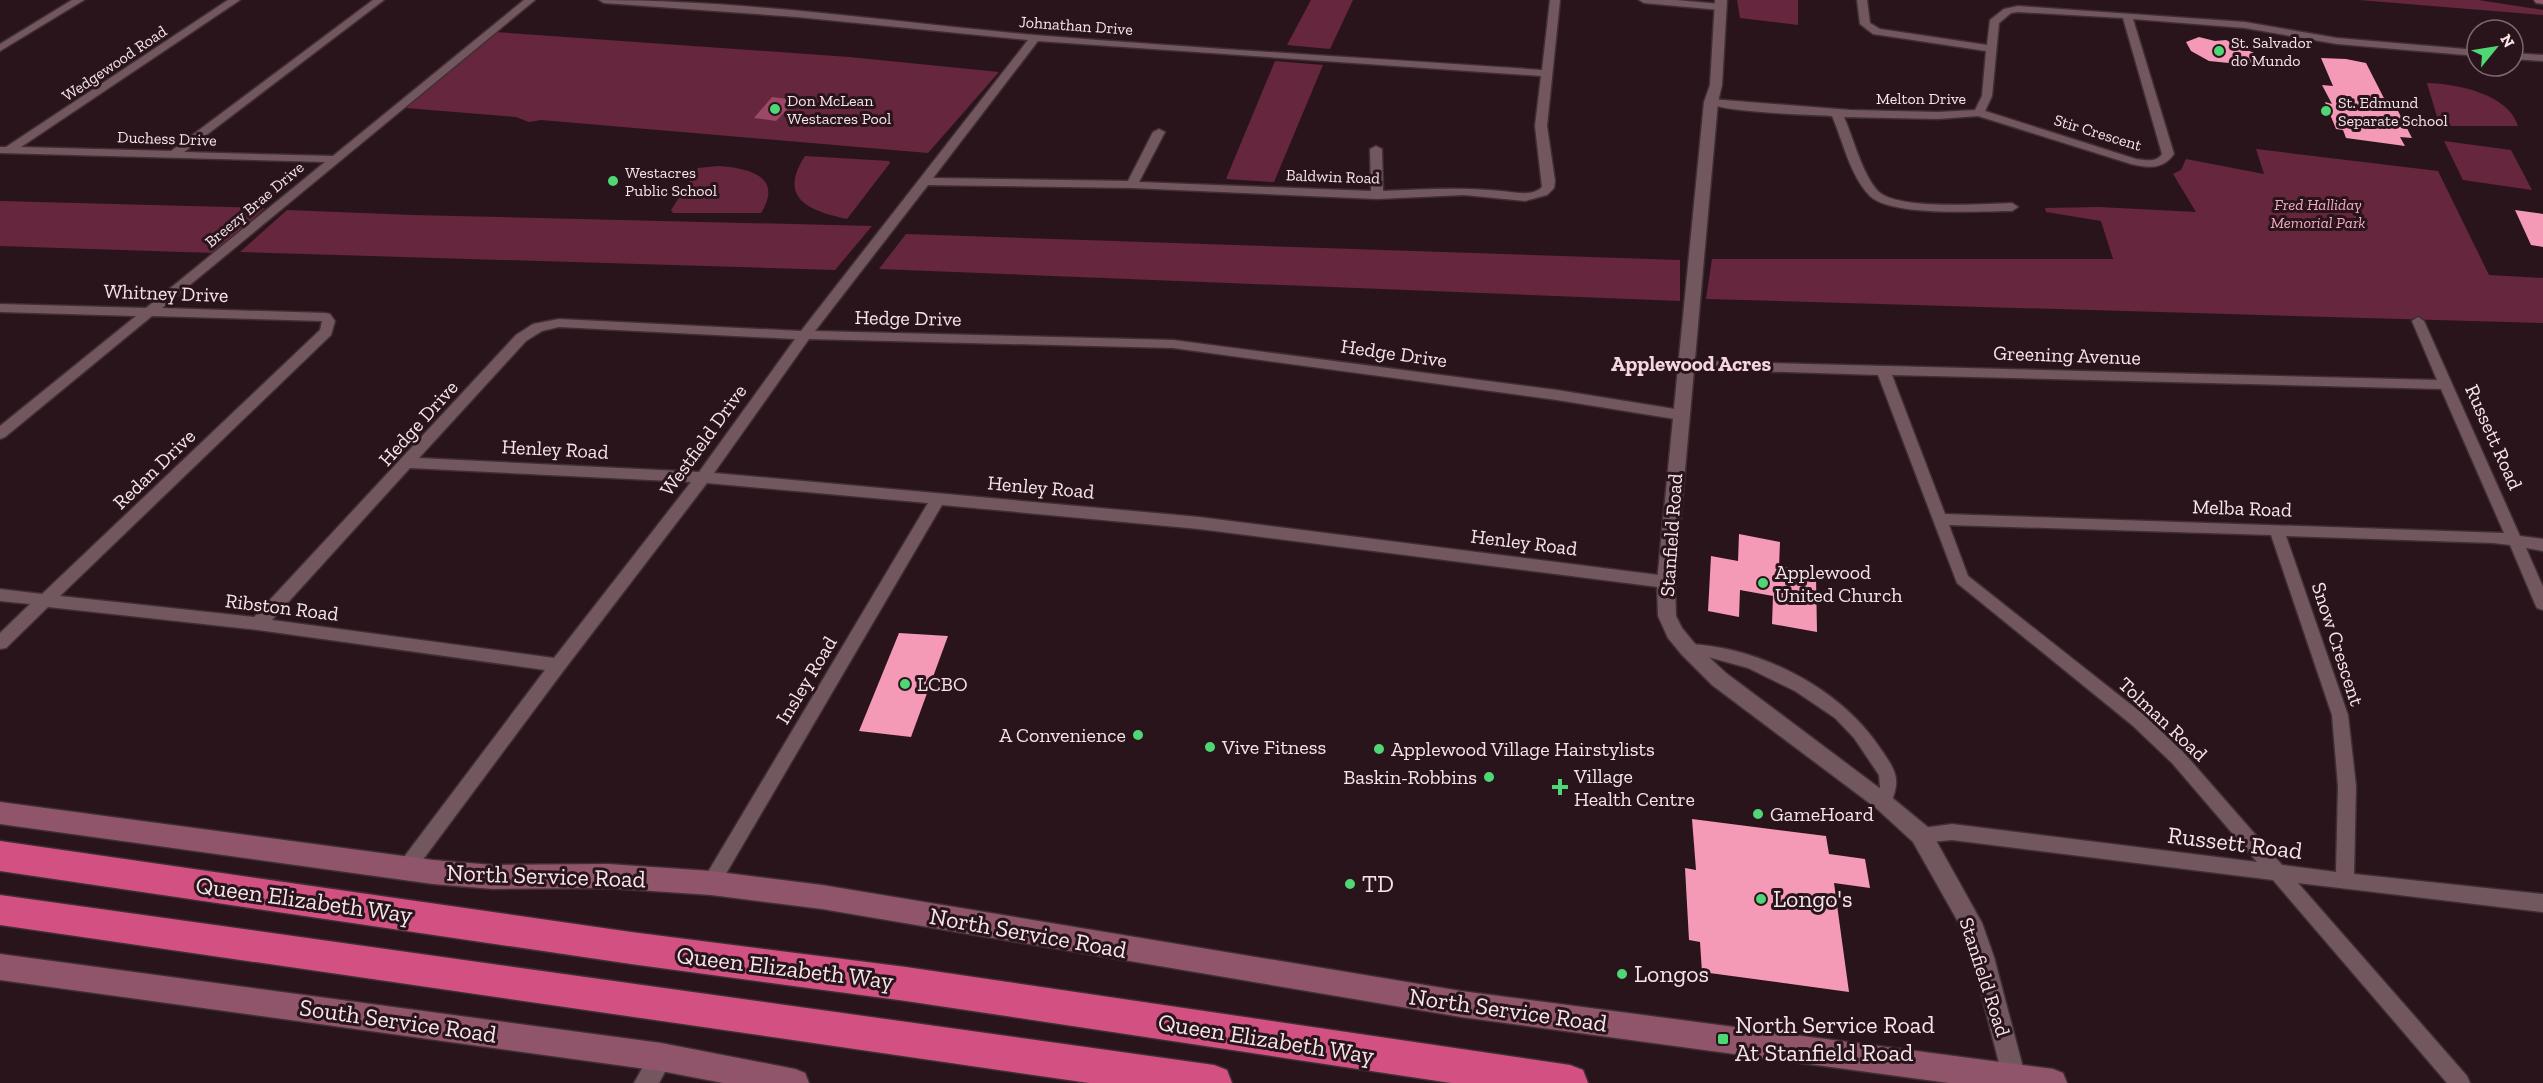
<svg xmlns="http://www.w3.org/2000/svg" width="2543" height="1083" viewBox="0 0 2543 1083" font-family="'Zilla Slab',serif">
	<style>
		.green { fill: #66273e }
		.water { fill: #9b4966 }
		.building { fill: #f499b6 }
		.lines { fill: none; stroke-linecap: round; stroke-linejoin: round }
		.minor-casing { stroke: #3f2f33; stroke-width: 3 }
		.tertiary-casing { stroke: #3f2f33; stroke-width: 3 }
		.secondary-casing { stroke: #3f2f33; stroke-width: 3 }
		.motorway-casing { stroke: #3f2f33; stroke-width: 3 }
		.minor { fill: #73575f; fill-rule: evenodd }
		.tertiary { fill: #73575f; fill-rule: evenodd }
		.secondary { fill: #90556a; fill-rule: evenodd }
		.motorway { fill: #d25182; fill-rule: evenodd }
		.poi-dot { fill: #4fd675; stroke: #2a141c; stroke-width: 2 }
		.labels { text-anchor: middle; stroke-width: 6; stroke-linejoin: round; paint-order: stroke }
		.far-street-label { font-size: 16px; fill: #f5e5e9; stroke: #2a141c }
		.far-poi-label { font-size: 16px; fill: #f5e5e9; stroke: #2a141c; text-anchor: start }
		.far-park-label { font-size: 16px; font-style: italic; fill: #f2acc1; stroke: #2a141c }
		.street-label { font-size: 20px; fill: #f5e5e9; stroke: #2a141c }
		.poi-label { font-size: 20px; fill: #f5e5e9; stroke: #2a141c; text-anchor: start }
		.neighbourhood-label { font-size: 21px; font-weight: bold; fill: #f5d5de; stroke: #2a141c }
		.near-street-label { font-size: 24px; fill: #f5e5e9; stroke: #2a141c }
		.near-poi-label { font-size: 24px; fill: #f5e5e9; stroke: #2a141c; text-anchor: start }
	</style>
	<rect width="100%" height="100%" fill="#2a141c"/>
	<!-- green -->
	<g class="green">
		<polygon points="1311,0 1353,0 1330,49 1287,45"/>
		<polygon points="1737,0 1798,0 1798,25 1740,18"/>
		<polygon points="2359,0 2478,0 2543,10 2543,15"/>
		<polygon points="495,32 849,57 999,72 928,153 541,120 529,122 516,117 406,108"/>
		<polygon points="1275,61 1323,65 1274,182 1226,179"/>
		<path d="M2427 83C2458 84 2508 94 2518 126H2450L2438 120Z"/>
		<polygon points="2444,141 2511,150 2532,190 2463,180"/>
		<polygon points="2256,149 2438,171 2489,275 2543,278 2543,323 1706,299 1712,259 2113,259 2101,221 2046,212 2045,208 2099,207 2196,212 2173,174 2181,170 2186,159 2264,174"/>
		<path d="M805 156 889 161 890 163 847 219C810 211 777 199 805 156Z"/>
		<path d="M718 166C748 168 784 176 761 213H673L671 210 698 168Z"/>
		<polygon points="0,201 265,208 214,253 0,246"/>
		<polygon points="287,210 412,215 872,226 835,270 240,252"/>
		<polygon points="906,234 1680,260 1680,301 879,269"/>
	</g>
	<!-- water -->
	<polygon class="water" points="772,97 796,100 776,121 754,118"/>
	<!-- building -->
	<g class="building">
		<polygon points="2199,37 2215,41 2226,40 2254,53 2257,61 2249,65 2209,61 2191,51 2186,42"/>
		<polygon points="2321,58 2346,59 2366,63 2390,110 2398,111 2412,138 2400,137 2405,146 2346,138 2343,130 2336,129 2325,102 2332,104 2322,85 2333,86"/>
		<polygon points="2515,210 2543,214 2543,247 2531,245"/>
		<polygon points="1739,534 1780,542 1779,566 1791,568 1791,572 1816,577 1817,632 1772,624 1773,596 1740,590 1739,617 1708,611 1711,556 1738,561"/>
		<polygon points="899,633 948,636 911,737 859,731"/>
		<polygon points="1692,819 1826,836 1829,854 1865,859 1870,888 1834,883 1849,992 1702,972 1700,942 1689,940 1685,868 1696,870"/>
	</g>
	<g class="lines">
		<defs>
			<g id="minor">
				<polygon points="72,0 84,0 0,51 0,44"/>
				<path d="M228 0H240L21 147 171 151 373 0H384L184 152 333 156 524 0H535L162 308 325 313 330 314 335 321 331 335 60 596 254 617 516 335 533 324 559 319 801 331 1028 40 797 17 604 3 599 0C745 0 890 22 1035 35 1203 49 1373 58 1542 70L1550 0H1560L1547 126 1555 181 1554 188 1547 195 1525 201 1464 195 1377 199 1132 188 928 185 815 331 1173 340 1557 390 1681 410 1688 415 1686 418 1681 420 1557 400 1173 348 809 339 714 473 1199 517 1666 576 1671 578 1674 582 1671 586 1666 588 1199 529 942 505 717 889 711 891 705 889 702 883 705 877 928 503 707 483 564 670 413 873 407 875 401 873 398 867 401 861 545 670 258 630 48 607 6 648 0 649V633L30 604 0 601V589L42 594 320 330 322 321 152 316 5 437 0 439V426L136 316 0 312V304L146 308 325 162 0 153V147H6ZM1038 41 1541 76 1535 126 1542 187C1532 197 1514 192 1501 191 1461 187 1423 189 1383 191L1382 149 1376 146 1370 149 1371 191 1139 182 1165 132 1159 129 1153 132 1128 181 933 178ZM559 327 795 339 699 472 419 458 526 341 542 331ZM410 468 691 482 554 658 272 620Z"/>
				<polygon points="1639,0 1676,0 1720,4 1725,7 1720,10 1644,3"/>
				<path d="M1857 0H1867L1870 23 1880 29 1987 45 1990 20 2004 9 2018 6 2245 22 2337 38 2477 50V56L2337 44 2245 28 2133 19 2174 154C2163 170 2148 168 2131 164L1978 116 1938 119 1844 117C1853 137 1863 177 1879 192 1899 210 1984 204 2012 203L2018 207 2012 211C1982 211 1891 217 1870 196 1850 176 1843 141 1832 116 1811 115 1718 112 1706 102L1711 99 1850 110 1938 112 1975 110 1982 96 1986 51 1873 34 1860 24ZM2018 12 2123 18 2162 154C2156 163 2146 160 2136 159L1985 111 1992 96 1999 23 2011 13Z"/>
				<polygon points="2513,53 2543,55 2543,61 2513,59"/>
				<path d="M2418 317 2424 321 2520 536 2543 539V551L2526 548 2543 587V610L2537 608 2535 604 2510 545 2493 543 2286 536 2348 715 2356 786 2354 874 2543 894V912L2298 883 2467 1076 2470 1083H2447L2273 880 1952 840 1921 843 1915 841 1912 835 1915 829 1952 824 2257 862 2172 763 2132 725 1957 583 1878 375 1687 369 1680 365 1687 361 2437 380 2412 321ZM1892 375 2441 389 2504 533 1945 514ZM1949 525 2271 535 2332 715 2338 786 2336 872 2282 865 2184 753 2144 715 1968 576Z"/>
				<path d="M1689 644C1759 647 1838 687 1878 745 1895 770 1903 778 1889 807L1883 810 1877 807 1874 802 1880 787 1879 775 1854 738 1835 718 1795 691 1748 668 1708 657 1683 655 1681 650 1683 645Z"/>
			</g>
			<g id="tertiary">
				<polygon points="1715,0 1727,0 1722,85 1718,102 1675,582 1676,616 1682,628 1696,645 1726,673 1890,796 1929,828 1982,923 1994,957 2026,1079 2024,1083 2004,1083 1972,957 1961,927 1913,842 1876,808 1712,685 1682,655 1668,638 1658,616 1657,582 1704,102 1710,85"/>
				<polygon points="661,1045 669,1049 673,1057 659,1083 634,1083 653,1049"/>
			</g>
			<g id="secondary">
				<polygon points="2534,0 2543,0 2543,4 2536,3"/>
				<polygon points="0,802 433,860 493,865 608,864 711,871 822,885 1461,991 2053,1069 2063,1073 2067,1083 1949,1083 1461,1017 822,909 711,895 608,888 493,889 433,884 0,824"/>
				<polygon points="0,954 661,1043 795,1069 805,1073 809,1083 723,1083 661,1071 0,980"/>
			</g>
			<g id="motorway">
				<polygon points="0,841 631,932 906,967 1570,1065 1583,1070 1588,1083 1451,1083 906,1001 631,964 0,871"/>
				<polygon points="0,895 1214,1065 1227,1070 1232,1083 1089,1083 0,925"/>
			</g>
		</defs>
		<!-- minor casing -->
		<use href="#minor" class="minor-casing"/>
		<!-- tertiary casing -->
		<use href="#tertiary" class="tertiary-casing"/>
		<!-- secondary casing -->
		<use href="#secondary" class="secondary-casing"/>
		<!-- motorway casing -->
		<use href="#motorway" class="motorway-casing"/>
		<!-- minor -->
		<use href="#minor" class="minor"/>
		<!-- tertiary -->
		<use href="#tertiary" class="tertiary"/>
		<!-- secondary -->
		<use href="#secondary" class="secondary"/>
		<!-- motorway -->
		<use href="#motorway" class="motorway"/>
	</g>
	<!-- markers -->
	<g class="poi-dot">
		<circle cx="2219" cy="51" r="6"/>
		<circle cx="775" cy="109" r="6"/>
		<circle cx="2326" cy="111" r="6"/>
		<circle cx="613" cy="181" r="6"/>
		<circle cx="1763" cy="583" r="6"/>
		<circle cx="905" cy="684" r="6"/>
		<circle cx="1138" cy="735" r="6"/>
		<circle cx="1210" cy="747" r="6"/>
		<circle cx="1379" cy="749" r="6"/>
		<circle cx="1489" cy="777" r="6"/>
		<path d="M1557 778h6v6h6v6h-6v6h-6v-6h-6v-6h6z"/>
		<circle cx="1758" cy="814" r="6"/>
		<circle cx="1350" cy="884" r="6"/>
		<circle cx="1761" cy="899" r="6"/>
		<circle cx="1622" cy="974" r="6"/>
		<rect x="1717" y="1033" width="12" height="12" rx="3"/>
	</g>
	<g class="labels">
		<!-- far-street labels -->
		<g class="far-street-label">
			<text transform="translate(1076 25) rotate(4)" y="6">Johnathan Drive</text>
			<text transform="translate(114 63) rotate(-34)" y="6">Wedgewood Road</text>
			<text x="1921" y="104">Melton Drive</text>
			<text transform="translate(2098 132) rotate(17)" y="6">Stir Crescent</text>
			<text transform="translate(167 138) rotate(2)" y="6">Duchess Drive</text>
			<text transform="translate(1333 176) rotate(2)" y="6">Baldwin Road</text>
			<text transform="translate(254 204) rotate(-40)" y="6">Breezy Brae Drive</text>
		</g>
		<!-- far-poi labels -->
		<g class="far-poi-label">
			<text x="2231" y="48">St. Salvador<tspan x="2231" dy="18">do Mundo</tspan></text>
			<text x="787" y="106">Don McLean<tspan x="787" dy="18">Westacres Pool</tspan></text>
			<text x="2338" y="108">St. Edmund<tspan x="2338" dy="18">Separate School</tspan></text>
			<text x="625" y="178">Westacres<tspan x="625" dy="18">Public School</tspan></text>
		</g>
		<!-- far-park labels -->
		<g class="far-park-label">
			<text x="2318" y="210">Fred Halliday<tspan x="2318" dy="18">Memorial Park</tspan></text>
		</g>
		<!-- street labels -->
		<g class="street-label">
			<text transform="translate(166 293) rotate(2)" y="7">Whitney Drive</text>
			<text transform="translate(908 318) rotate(1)" y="7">Hedge Drive</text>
			<text transform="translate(1394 353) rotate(8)" y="7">Hedge Drive</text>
			<text transform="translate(2067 355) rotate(2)" y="7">Greening Avenue</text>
			<text transform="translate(418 423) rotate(-48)" y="7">Hedge Drive</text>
			<text transform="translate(2494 437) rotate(66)" y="7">Russett Road</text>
			<text transform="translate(703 440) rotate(-54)" y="7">Westfield Drive</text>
			<text transform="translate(555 449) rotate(3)" y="7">Henley Road</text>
			<text transform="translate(154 469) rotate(-44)" y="7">Redan Drive</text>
			<text transform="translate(1041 487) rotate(5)" y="7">Henley Road</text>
			<text transform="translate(2242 508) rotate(2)" y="7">Melba Road</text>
			<text transform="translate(1671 535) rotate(-86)" y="7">Stanfield Road</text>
			<text transform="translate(1524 542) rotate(7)" y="7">Henley Road</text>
			<text transform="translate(282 607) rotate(7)" y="7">Ribston Road</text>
			<text transform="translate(2338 644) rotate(72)" y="7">Snow Crescent</text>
			<text transform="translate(806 680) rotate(-59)" y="7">Insley Road</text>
			<text transform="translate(2163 719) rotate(43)" y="7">Tolman Road</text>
			<text transform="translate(1985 977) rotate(72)" y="7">Stanfield Road</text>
		</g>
		<!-- poi labels -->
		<g class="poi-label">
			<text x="1775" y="579">Applewood<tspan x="1775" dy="23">United Church</tspan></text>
			<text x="917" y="691">LCBO</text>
			<text x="1126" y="742" text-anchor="end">A Convenience</text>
			<text x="1222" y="754">Vive Fitness</text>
			<text x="1391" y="756">Applewood Village Hairstylists</text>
			<text x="1574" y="783">Village<tspan x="1574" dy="23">Health Centre</tspan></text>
			<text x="1477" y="784" text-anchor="end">Baskin-Robbins</text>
			<text x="1770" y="821">GameHoard</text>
		</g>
		<!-- neighbourhood labels -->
		<g class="neighbourhood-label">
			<text x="1691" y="371">Applewood Acres</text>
		</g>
		<!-- near-street labels -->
		<g class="near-street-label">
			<text transform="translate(2235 843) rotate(7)" y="8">Russett Road</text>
			<text transform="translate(546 876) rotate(2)" y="8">North Service Road</text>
			<text transform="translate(304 900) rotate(8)" y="8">Queen Elizabeth Way</text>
			<text transform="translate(1028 933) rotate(10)" y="8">North Service Road</text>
			<text transform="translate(785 968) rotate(7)" y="8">Queen Elizabeth Way</text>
			<text transform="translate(1508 1010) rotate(8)" y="8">North Service Road</text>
			<text transform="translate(398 1021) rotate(8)" y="8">South Service Road</text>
			<text transform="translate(1266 1039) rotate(9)" y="8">Queen Elizabeth Way</text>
		</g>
		<!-- near-poi labels -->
		<g class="near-poi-label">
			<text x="1362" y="892">TD</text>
			<text x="1773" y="907">Longo's</text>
			<text x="1634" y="982">Longos</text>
			<text x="1735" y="1033">North Service Road<tspan x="1735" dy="28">At Stanfield Road</tspan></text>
		</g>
	</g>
	<!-- north arrow -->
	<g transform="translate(2495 48) rotate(60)"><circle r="28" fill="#2a141c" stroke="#7b686e" stroke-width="1.5"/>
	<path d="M0-4.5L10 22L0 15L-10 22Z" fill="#4fd675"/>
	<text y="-9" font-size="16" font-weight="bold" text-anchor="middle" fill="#f5e5e9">N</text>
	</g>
</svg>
